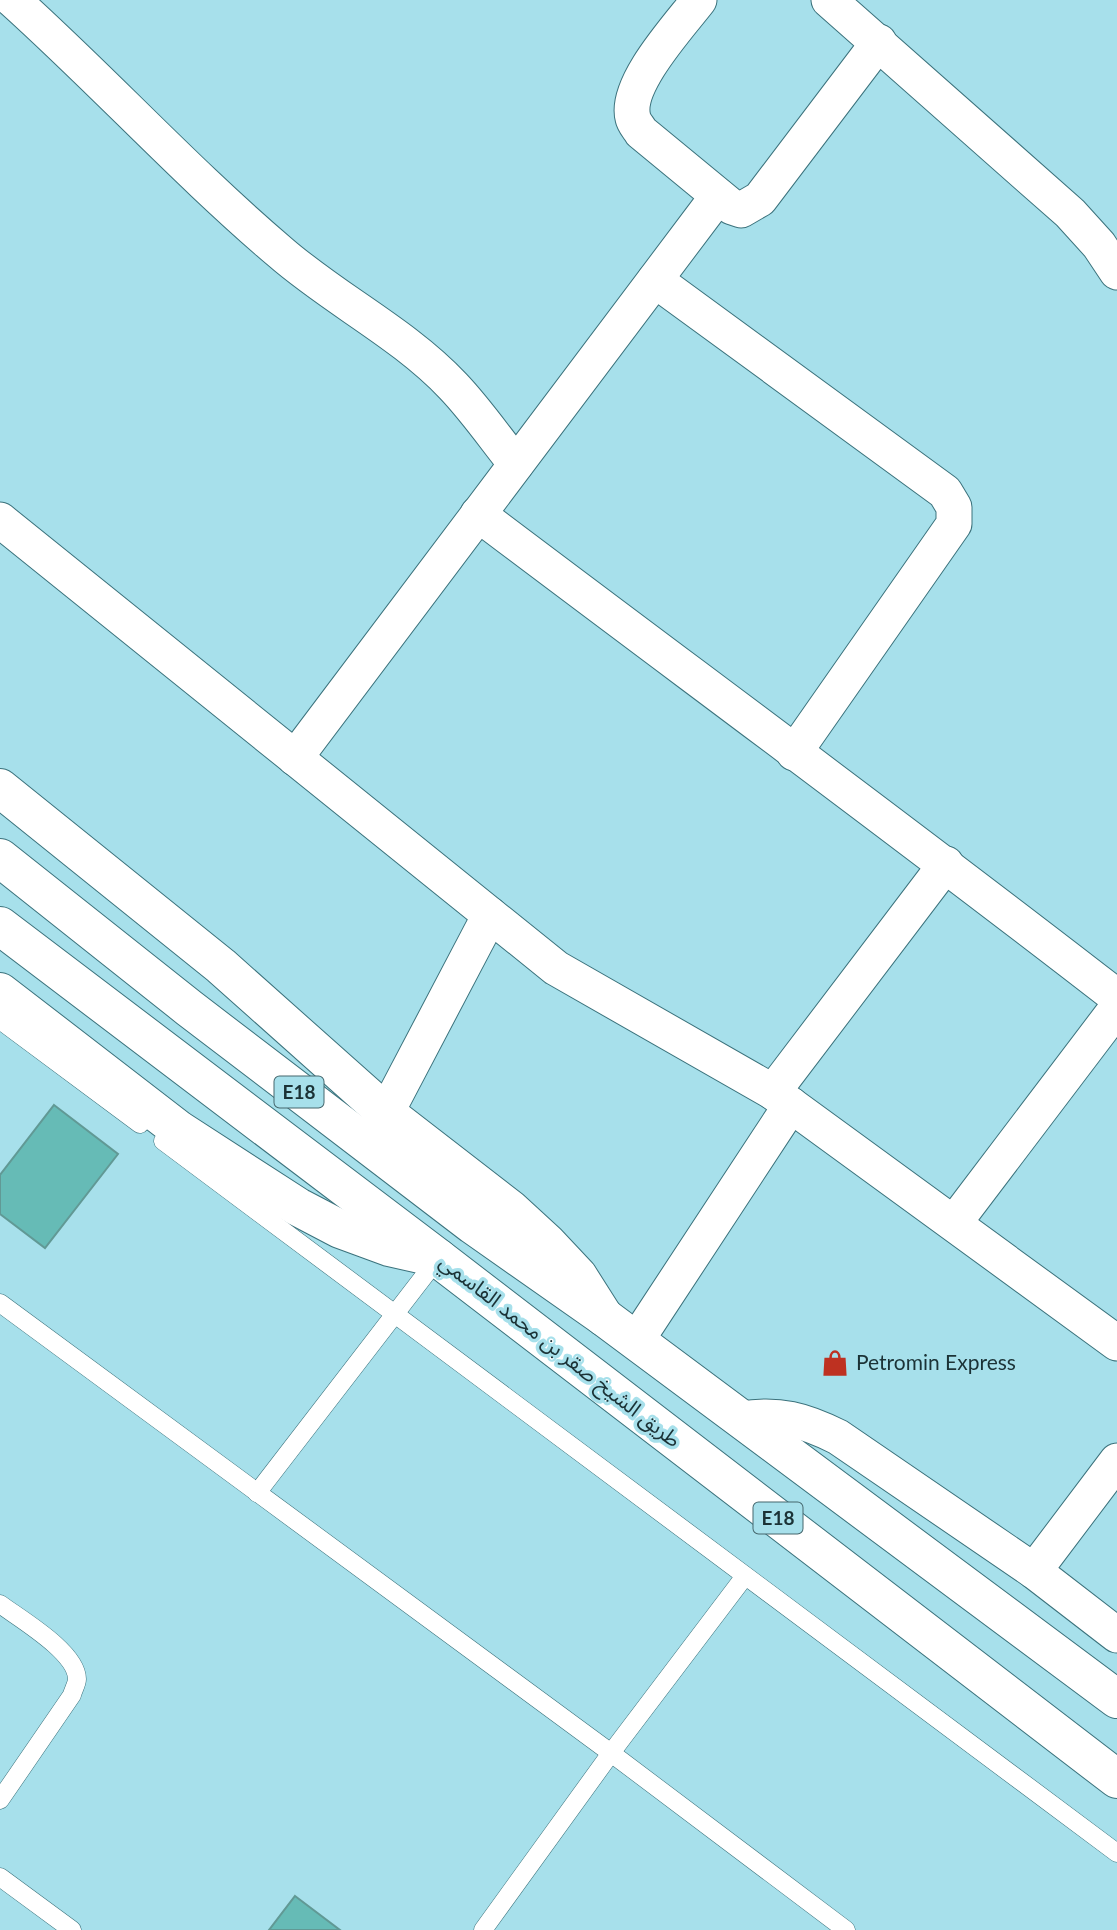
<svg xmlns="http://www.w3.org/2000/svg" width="1117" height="1930" viewBox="0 0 1117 1930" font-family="Lato,'Noto Sans Arabic',sans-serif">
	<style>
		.building { fill: #66bbb6; stroke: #619995; stroke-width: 2 }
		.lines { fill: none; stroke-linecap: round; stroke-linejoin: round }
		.service-casing { stroke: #3b727c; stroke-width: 19 }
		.minor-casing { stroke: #3b727c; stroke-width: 37 }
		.primary-casing { stroke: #3b727c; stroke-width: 40 }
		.trunk-casing { stroke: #3b727c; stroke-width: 40 }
		.service { stroke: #fff; stroke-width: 18 }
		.minor { stroke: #fff; stroke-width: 35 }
		.primary { stroke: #fff; stroke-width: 38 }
		.trunk { stroke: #fff; stroke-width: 38 }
		.labels { text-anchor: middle; stroke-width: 7; stroke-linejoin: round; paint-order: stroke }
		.shield { fill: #a7e0eb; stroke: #45666c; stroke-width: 2 }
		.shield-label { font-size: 19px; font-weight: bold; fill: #1b3236 }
		.street-label { font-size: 21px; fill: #1b3236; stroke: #a7e0eb }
		.poi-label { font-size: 21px; fill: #1b3236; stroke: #a7e0eb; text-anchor: start }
	</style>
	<rect width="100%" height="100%" fill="#a7e0eb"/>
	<!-- building -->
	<g class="building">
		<polygon points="54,1105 118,1154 45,1248 0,1214 0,1175"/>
		<polygon points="295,1896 340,1930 269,1930"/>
	</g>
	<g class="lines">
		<defs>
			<g id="service">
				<polyline points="0,1020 140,1124"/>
				<polyline points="163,1141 1117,1853"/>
				<polyline points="0,1303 611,1753 846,1930"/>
				<polyline points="257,1493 438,1258"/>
				<path d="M0 1604C20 1619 77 1652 77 1679 77 1684 73 1690 72 1695L0 1800"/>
				<polyline points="0,1877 72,1930"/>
				<polyline points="483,1930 611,1753 745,1576"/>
			</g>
			<g id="minor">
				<path d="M13 0C104 82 187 173 280 252 335 300 403 333 453 386 476 410 495 438 516 464"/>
				<path d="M699 0C679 26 624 85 633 118 634 123 639 128 641 132L732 207 741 210 760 199 879 42"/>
				<polyline points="829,0 1070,213 1099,245 1117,272"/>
				<polyline points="655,280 945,492 954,507 954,524 794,753"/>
				<path d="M478 514C691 675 906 833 1117 997"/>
				<polyline points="0,520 556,968 773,1092 1117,1343"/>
				<polyline points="295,758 718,196"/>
				<polyline points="773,1092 946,864"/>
				<polyline points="386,1113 490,915"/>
				<polyline points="954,1223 1117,1008"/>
				<polyline points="636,1341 791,1105"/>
				<path d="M741 1419C779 1413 804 1420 838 1437L1034 1571 1117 1635"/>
				<polyline points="1034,1571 1117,1461"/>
			</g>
			<g id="primary">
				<polyline points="0,788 221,966 386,1113 510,1209 547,1243 578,1276 604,1317"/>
				<polyline points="0,992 179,1130 298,1207 340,1229 389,1247 438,1258"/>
			</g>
			<g id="trunk">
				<polyline points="0,858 189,1008 473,1225 604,1317 1117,1699"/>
				<polyline points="0,926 438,1258 1117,1779"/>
			</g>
		</defs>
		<!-- service casing -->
		<use href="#service" class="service-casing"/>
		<!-- minor casing -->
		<use href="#minor" class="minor-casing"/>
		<!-- primary casing -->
		<use href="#primary" class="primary-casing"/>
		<!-- trunk casing -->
		<use href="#trunk" class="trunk-casing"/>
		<!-- service -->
		<use href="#service" class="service"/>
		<!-- minor -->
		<use href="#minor" class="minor"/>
		<!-- primary -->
		<use href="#primary" class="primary"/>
		<!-- trunk -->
		<use href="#trunk" class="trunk"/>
	</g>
	<!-- icons -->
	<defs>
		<symbol id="shop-bare" viewBox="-9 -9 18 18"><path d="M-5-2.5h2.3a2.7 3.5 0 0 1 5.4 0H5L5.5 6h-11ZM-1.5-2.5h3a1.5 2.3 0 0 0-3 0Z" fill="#be3121" stroke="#a7e0eb" stroke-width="2.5" paint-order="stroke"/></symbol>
	</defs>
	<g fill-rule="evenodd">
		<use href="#shop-bare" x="816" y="1344" width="38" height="38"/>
	</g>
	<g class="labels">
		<!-- shield labels -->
		<g class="shield">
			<rect x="274.5" y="1076.5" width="49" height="31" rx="5"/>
			<rect x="753.5" y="1502.5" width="49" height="31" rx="5"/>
		</g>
		<g class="shield-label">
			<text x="299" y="1099">E18</text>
			<text x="778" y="1525">E18</text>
		</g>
		<!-- street labels -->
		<g class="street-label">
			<text transform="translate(560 1351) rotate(38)" y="7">طريق الشيخ صقر بن محمد القاسمي</text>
		</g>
		<!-- poi labels -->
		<g class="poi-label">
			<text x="856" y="1370">Petromin Express</text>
		</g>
	</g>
</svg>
